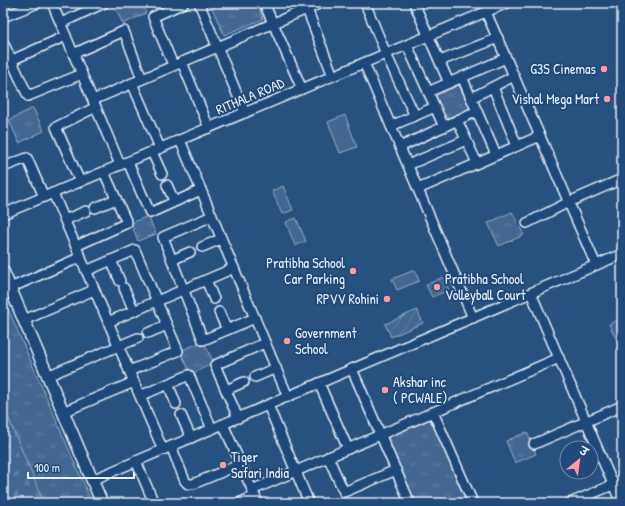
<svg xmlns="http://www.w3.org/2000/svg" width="625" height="506" viewBox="0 0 625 506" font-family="'Patrick Hand','Playpen Sans Deva',sans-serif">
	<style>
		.forest { fill: url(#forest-firs); stroke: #96acc4 }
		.park { fill: url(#park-tufts); stroke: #96acc4 }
		.garden { fill: url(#garden-furrows); stroke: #96acc4 }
		.pitch { fill: #436891; stroke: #96acc4 }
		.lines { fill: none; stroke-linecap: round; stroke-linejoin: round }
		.minor-casing { stroke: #e8f1f8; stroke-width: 12 }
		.tertiary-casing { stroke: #e8f1f8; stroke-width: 14 }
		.minor { stroke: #1f4a7a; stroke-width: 9 }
		.tertiary { stroke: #1f4a7a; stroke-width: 11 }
		.poi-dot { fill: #ff9aa2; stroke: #1f4a7a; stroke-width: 1.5 }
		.labels { text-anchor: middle; stroke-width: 4; stroke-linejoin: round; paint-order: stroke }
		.poi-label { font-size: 14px; fill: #e8f1f8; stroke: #1f4a7a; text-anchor: end }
		.street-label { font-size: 14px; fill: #e8f1f8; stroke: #1f4a7a }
	</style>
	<defs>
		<pattern id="forest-firs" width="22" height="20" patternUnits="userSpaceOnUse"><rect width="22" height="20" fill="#436891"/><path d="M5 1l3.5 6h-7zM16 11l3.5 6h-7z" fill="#5e7ea1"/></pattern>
		<pattern id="park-tufts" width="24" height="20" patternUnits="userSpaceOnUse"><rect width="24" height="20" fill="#436891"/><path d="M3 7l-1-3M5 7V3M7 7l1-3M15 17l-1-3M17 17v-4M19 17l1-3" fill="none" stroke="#5e7ea1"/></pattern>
		<pattern id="garden-furrows" width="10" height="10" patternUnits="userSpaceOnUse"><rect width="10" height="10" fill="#436891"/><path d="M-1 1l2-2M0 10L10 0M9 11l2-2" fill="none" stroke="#5e7ea1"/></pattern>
	</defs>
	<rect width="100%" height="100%" fill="#27517f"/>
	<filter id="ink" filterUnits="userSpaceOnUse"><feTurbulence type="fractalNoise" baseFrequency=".025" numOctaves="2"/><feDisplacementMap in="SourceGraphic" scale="8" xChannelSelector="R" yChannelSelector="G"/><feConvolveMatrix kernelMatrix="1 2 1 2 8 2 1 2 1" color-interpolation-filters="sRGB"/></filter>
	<g filter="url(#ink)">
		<!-- forest -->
		<polygon class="forest" points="3,405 46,503 3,503"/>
		<!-- park -->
		<g class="park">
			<polygon points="113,3 142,3 146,13 123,24"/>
			<polygon points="210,3 257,3 263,19 224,35"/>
			<polygon points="459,85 470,108 446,120 435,96"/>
			<polygon points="33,108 44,131 19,143 9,120"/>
			<polygon points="512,212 524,235 499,246 488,223"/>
			<polygon points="148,216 156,234 138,241 131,223"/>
			<polygon points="3,297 92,503 44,503 3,405"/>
			<polygon points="622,318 622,346 620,347 609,324"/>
			<polygon points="203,341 214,363 191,374 180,351"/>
			<polygon points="431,417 468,503 415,503 386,436"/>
			<polygon points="527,432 536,454 515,463 506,441"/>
		</g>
		<!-- garden -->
		<polygon class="garden" points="417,310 423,323 391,337 385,324"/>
		<!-- pitch -->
		<g class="pitch">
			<polygon points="345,115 357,147 340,153 328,122"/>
			<polygon points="283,186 293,210 282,214 272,191"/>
			<polygon points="296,218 306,241 295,246 286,222"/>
			<polygon points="415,270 419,281 397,290 392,279"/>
			<polygon points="443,277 449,290 432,297 426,285"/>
		</g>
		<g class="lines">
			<defs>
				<g id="minor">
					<polyline points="52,3 120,165"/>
					<polyline points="199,3 245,113"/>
					<polyline points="264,3 302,89"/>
					<polyline points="365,3 386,54 415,116"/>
					<polyline points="414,3 449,83"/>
					<polyline points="307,9 333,76"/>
					<polyline points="486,12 596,265"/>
					<polyline points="3,17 38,3"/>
					<polyline points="61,23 104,3"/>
					<polyline points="3,42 28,96 82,74"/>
					<polyline points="407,45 444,127"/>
					<polyline points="73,54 124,31 142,79"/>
					<polyline points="440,61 498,38"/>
					<polyline points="182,62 209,128"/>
					<polyline points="364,63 473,318"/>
					<polyline points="3,64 66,36"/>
					<polyline points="173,65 153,17 184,3"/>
					<polyline points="462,77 496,155"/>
					<polyline points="132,83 160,148"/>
					<polyline points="493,87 517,146"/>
					<polyline points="428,92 506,58"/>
					<polyline points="471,98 514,76"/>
					<polyline points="93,100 321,3"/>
					<polyline points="457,120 477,163"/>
					<polyline points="391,126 435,107"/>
					<polyline points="180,140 288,397"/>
					<polyline points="400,147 477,111"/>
					<polyline points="152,152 162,174"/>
					<polyline points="128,162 150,213 201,190"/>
					<polyline points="408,165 466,140"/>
					<polyline points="3,167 27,158 44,197"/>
					<polyline points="80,182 56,127 96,107"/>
					<polyline points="167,185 174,201"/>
					<polyline points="418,189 540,136"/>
					<polyline points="53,193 163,450"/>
					<polyline points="95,208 116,199"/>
					<polyline points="3,214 507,3"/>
					<polyline points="212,216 163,237 203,340 255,318"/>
					<polyline points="65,220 86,211"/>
					<polyline points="527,223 569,202 622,179"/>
					<polyline points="76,246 127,223 104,172"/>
					<polyline points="202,247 221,239"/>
					<polyline points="111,260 120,281"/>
					<polyline points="172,260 190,252"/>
					<polyline points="86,271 135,250 178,351 129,371"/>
					<polyline points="206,280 214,299"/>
					<polyline points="10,288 81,257"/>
					<polyline points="124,288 134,311"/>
					<polyline points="531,293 621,503"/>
					<polyline points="219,312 227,330"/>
					<polyline points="24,320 94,290"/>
					<polyline points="108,322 234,268"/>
					<polyline points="148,333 167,325"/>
					<polyline points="352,369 410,503"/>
					<polyline points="47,376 138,338"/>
					<polyline points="255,377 276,368"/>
					<polyline points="319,383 348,449"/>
					<polyline points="168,384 176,404"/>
					<polyline points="226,390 244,382"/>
					<polyline points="140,396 189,375 212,429"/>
					<polyline points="268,405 309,503"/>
					<polyline points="63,412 134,382"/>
					<polyline points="433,412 473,503"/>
					<polyline points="181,415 191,438"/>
					<polyline points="238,418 215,365 265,343"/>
					<polyline points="223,424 258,503"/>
					<polyline points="534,444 622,406"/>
					<polyline points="171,446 185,481 188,484 193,484 241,464"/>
					<polyline points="328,457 344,492 396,470"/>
					<polyline points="136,461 154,503"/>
					<polyline points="92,480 622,254"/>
					<polyline points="252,490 559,358"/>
					<polyline points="239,503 255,496"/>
					<polyline points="570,503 622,481"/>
				</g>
				<polyline id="tertiary" points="3,271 102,503"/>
			</defs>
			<!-- minor casing -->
			<use href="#minor" class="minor-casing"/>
			<!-- tertiary casing -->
			<use href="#tertiary" class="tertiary-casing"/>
			<!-- minor -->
			<use href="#minor" class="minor"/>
			<!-- tertiary -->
			<use href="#tertiary" class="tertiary"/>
		</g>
	</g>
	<!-- markers -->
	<g class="poi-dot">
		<circle cx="604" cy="69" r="4"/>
		<circle cx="607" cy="99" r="4"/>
		<circle cx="353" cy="271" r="4"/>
		<circle cx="437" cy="287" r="4"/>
		<circle cx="387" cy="299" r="4"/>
		<circle cx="287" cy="341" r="4"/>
		<circle cx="385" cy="390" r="4"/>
		<circle cx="223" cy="465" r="4"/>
	</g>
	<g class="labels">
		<!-- poi labels -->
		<g class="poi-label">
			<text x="596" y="74">G3S Cinemas</text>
			<text x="599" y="104">Vishal Mega Mart</text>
			<text x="345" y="268">Pratibha School<tspan x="345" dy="16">Car Parking</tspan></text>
			<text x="445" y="284" text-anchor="start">Pratibha School<tspan x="445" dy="16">Volleyball Court</tspan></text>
			<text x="379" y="304">RPVV Rohini</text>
			<text x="295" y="338" text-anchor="start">Government<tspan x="295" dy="16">School</tspan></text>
			<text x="393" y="387" text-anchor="start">Akshar inc<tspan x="393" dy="16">( PCWALE)</tspan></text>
			<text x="231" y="462" text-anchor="start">Tiger<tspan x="231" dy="16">Safari India</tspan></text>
		</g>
		<!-- street labels -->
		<g class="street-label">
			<text transform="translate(250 96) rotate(-23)" y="5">RITHALA ROAD</text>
		</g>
	</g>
	<!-- margin -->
	<rect width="625" height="506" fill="none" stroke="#1f4a7a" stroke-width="16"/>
	<rect x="8" y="8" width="609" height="490" fill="none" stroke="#e8f1f8" stroke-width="1.5" filter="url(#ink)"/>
	<!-- north arrow -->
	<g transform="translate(579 460) rotate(29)"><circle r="19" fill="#1f4a7a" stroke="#6f8dac"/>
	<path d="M0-3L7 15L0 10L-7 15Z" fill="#ff9aa2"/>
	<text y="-6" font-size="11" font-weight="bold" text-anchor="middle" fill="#e8f1f8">उ</text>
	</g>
	<!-- scale -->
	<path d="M28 472v6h106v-6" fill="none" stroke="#e8f1f8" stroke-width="2"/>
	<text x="34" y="472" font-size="12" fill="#e8f1f8" stroke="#1f4a7a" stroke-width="3" paint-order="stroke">100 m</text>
</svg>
